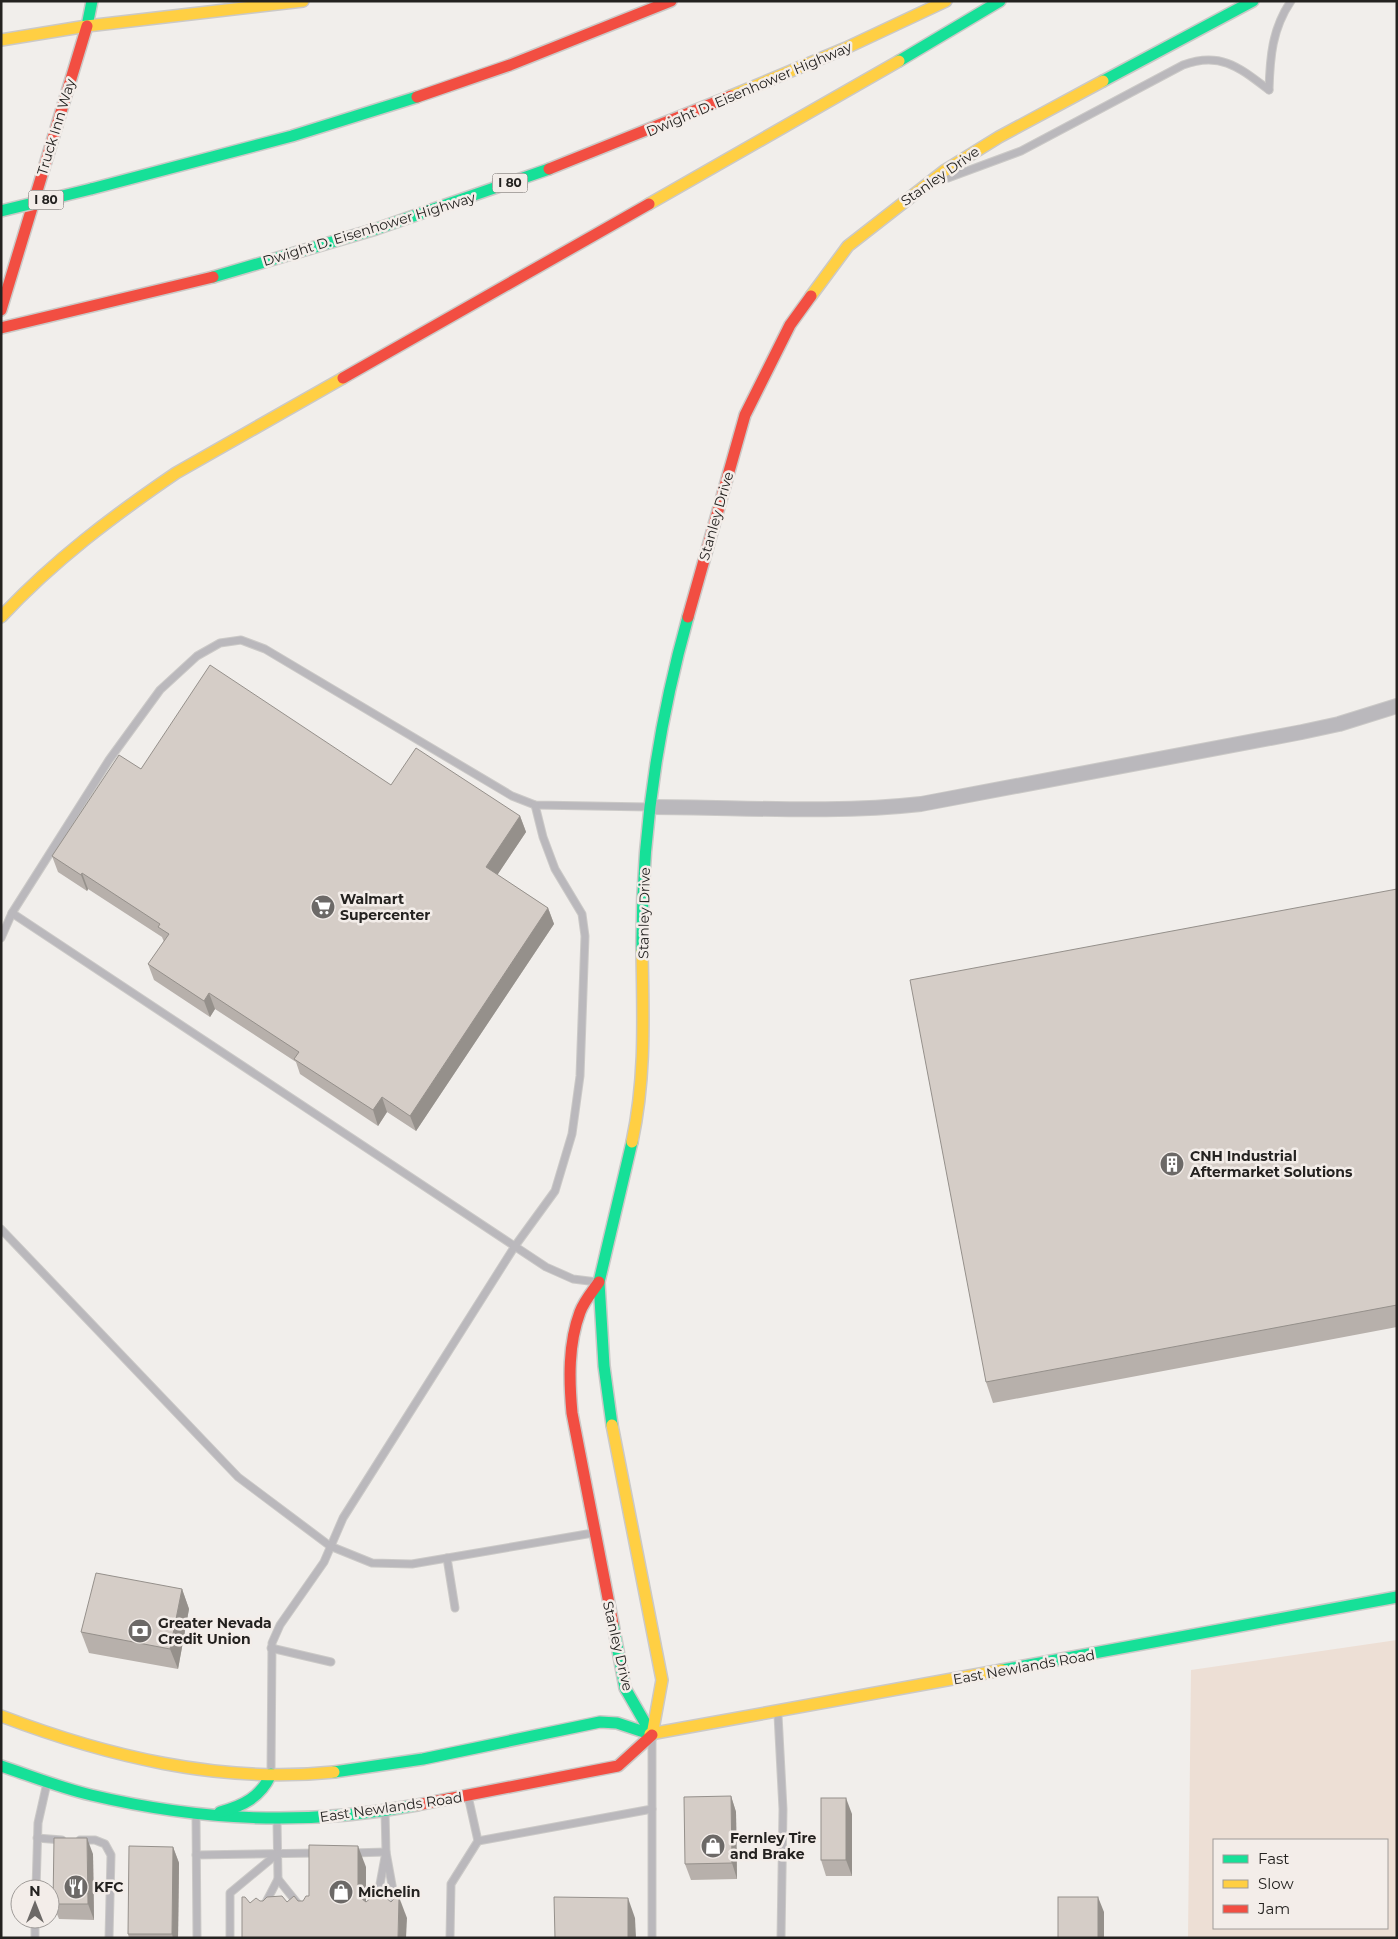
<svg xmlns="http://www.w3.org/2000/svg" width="1398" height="1939" viewBox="0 0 1398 1939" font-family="Montserrat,sans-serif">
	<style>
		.green { fill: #eddfd5; fill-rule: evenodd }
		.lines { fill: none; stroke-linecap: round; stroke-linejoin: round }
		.lane-casing { stroke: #cbc9c7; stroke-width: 9 }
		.street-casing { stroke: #cbc9c7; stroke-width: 16 }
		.fast-casing { stroke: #cbc9c7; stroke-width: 14 }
		.slow-casing { stroke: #cbc9c7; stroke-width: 14 }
		.jam-casing { stroke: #cbc9c7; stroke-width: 14 }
		.lane { stroke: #bab8bc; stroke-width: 7 }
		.street { stroke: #bab8bc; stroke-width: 14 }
		.fast { stroke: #16e098; stroke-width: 11 }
		.slow { stroke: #ffcf43; stroke-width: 11 }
		.jam { stroke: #f24e42; stroke-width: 11 }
		.fast-bridge-casing { stroke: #cbc9c7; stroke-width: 14; stroke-linecap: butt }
		.fast-bridge { stroke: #16e098; stroke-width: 11 }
		.wall { fill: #b7b0ab }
		.shaded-wall { fill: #95908b }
		.building { fill: #d5cdc7; stroke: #95908b }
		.labels { text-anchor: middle; stroke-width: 5; stroke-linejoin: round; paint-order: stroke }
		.shield { fill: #f3ede9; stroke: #625f5c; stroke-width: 1 }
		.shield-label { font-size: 12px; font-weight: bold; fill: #242220 }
		.street-label { font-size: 14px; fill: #242220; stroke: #f3ede9 }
		.poi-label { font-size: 14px; font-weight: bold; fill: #242220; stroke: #f3ede9; text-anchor: start }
	</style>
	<rect width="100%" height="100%" fill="#f1eeeb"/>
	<!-- green -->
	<path class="green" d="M1397 1640V1938H1188L1191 1670ZM1214 1840H1387V1928H1214Z"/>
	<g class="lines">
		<defs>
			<g id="lane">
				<path d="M1269 90C1270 57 1272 29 1291 1"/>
				<path d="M948 178 1021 151 1183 65C1221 51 1240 68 1269 90"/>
				<polyline points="12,913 546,1267 573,1279 597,1282"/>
				<polyline points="1,938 12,913 109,760 160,690 197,656 220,643 241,640 265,649 512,796 535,805 649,807"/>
				<polyline points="1,1229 238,1477 330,1546 372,1563 412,1564 593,1533"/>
				<polyline points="447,1558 455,1608"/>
				<polyline points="271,1648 331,1662"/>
				<polyline points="778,1715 783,1809 781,1938"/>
				<polyline points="271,1771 272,1643 280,1625 324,1562 343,1518 515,1246 555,1191 572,1134 580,1076 585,936 582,914 555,869 543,837 535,805"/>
				<polyline points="385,1811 386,1852 396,1907"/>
				<polyline points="196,1816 197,1938"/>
				<polyline points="37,1838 62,1840"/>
				<polyline points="80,1840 95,1840 105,1844 111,1855 109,1938"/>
				<polyline points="478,1841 652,1809"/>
				<polyline points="352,1853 386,1852"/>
				<polyline points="196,1855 316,1853"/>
				<polyline points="278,1879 298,1904"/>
				<polyline points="36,1889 38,1823 47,1783"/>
				<polyline points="265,1904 278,1879 277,1821"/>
				<polyline points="376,1906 385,1857"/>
				<polyline points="35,1938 35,1919"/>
				<polyline points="230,1938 230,1893 277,1854"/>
				<polyline points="450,1938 451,1884 478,1841 468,1796"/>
				<polyline points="652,1938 652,1741"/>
			</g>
			<path id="street" d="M651 807C740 807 832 814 921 804L1302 732 1339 724 1397 706"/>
			<g id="fast">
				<polyline points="87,26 92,1"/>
				<polyline points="899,61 1000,1"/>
				<polyline points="1103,81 1253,1"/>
				<polyline points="91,189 292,136 417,97"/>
				<polyline points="213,277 376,229 549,169"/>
				<path d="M642 951C641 839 658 724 688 617"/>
				<polyline points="612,1425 604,1366 599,1282 632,1142"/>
				<polyline points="613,1624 625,1688 652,1735"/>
				<polyline points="1002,1670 1397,1597"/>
				<path d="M1 1766C31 1776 61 1788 91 1795 201 1821 306 1826 417 1805"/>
				<polyline points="334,1772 423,1759 600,1722 617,1723 650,1734"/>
				<path d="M220 1812C243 1806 261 1797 271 1774"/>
			</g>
			<g id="slow">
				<polyline points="1,40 87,26 303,1"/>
				<polyline points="731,96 846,48 946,1"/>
				<polyline points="649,204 899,61"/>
				<polyline points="811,296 848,246 944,171 999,137 1103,81"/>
				<path d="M1 617C53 561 113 516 176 473L343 378"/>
				<path d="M632 1142C646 1077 643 1016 642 951"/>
				<polyline points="612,1425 662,1680 652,1735"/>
				<path d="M1 1716C106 1756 220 1784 334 1772"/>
				<polyline points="650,1734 1002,1670"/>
			</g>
			<g id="jam">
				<polyline points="417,97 510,65 671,1"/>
				<polyline points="549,169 731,96"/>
				<polyline points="1,310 87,26"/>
				<polyline points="1,328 213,277"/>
				<polyline points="343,378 649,204"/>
				<polyline points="688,617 745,415 790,325 811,296"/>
				<path d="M599 1282C592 1292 584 1301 580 1312 568 1344 569 1380 572 1413L613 1624"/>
				<polyline points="417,1805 618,1766 652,1735"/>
			</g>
		</defs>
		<!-- lane casing -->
		<use href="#lane" class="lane-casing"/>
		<!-- street casing -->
		<use href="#street" class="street-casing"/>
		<!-- fast casing -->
		<use href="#fast" class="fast-casing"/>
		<!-- slow casing -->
		<use href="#slow" class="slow-casing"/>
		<!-- jam casing -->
		<use href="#jam" class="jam-casing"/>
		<!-- lane -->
		<use href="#lane" class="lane"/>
		<!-- street -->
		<use href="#street" class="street"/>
		<!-- fast -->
		<use href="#fast" class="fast"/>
		<!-- slow -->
		<use href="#slow" class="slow"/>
		<!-- jam -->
		<use href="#jam" class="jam"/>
		<defs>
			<polyline id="fast-bridge" points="1,211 91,189"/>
		</defs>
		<!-- fast-bridge casing -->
		<use href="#fast-bridge" class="fast-bridge-casing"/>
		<!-- fast-bridge -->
		<use href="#fast-bridge" class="fast-bridge"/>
	</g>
	<!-- wall -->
	<g class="wall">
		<polygon points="141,769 391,785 520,816 526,832 497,875 548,908 554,924 416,1131 387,1112 378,1126 300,1074 296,1062 215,1009 210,1017 154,980 148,964 164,942 162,937 88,889 87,891 58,872 52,856"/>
		<polygon points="1397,889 1397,1327 993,1403 986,1382"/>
		<polygon points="182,1589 189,1609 178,1669 89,1653 81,1632"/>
		<polygon points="731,1796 736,1812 737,1879 691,1880 685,1864"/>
		<polygon points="852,1814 852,1876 826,1876 821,1860"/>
		<polygon points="173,1847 179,1863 178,1938 129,1938 128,1934"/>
		<polygon points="93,1854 94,1920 59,1919 53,1904"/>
	</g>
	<!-- shaded-wall -->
	<g class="shaded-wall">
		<polygon points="520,816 526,832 492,883 486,867"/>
		<polygon points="82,873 88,889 87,891 81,875"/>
		<polygon points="548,908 554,924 416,1131 410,1116"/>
		<polygon points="209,993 215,1009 210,1017 204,1001"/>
		<polygon points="382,1097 387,1112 378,1126 373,1110"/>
		<polygon points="182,1589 189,1609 178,1669 170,1649"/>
		<polygon points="731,1796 736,1812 737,1879 732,1863"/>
		<polygon points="846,1798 852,1814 852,1876 846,1860"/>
		<polygon points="87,1838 93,1854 94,1920 88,1904"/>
		<polygon points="358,1846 366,1867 366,1917 358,1896"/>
		<polygon points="173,1847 179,1863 178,1938 173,1938 172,1934"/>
		<polygon points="399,1897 407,1918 406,1938 398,1938"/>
		<polygon points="1098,1897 1104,1912 1104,1938 1098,1938"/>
		<polygon points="628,1898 635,1918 636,1938 628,1938"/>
	</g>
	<!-- building -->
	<g class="building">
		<polygon points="210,665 391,785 416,748 520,816 486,867 548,908 410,1116 382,1097 373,1110 294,1059 299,1052 209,993 204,1001 148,964 169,934 158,927 160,924 82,873 81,875 52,856 119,755 141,769"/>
		<polygon points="1397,889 1397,1305 986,1382 910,980"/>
		<polygon points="96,1573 182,1589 170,1649 81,1632"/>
		<polygon points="731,1796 732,1863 685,1864 684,1797"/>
		<rect x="821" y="1798" width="25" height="62"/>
		<polygon points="54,1838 87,1838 88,1904 53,1904"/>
		<polygon points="309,1845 358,1846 358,1896 366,1902 372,1897 385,1897 391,1902 396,1897 399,1897 398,1938 242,1938 242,1897 245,1897 250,1903 256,1898 260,1901 263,1901 267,1897 282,1896 287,1902 294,1896 298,1901 303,1901 306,1896 309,1896"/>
		<polygon points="129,1846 173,1847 172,1934 128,1934"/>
		<polygon points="554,1897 628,1898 628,1938 555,1938"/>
		<rect x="1058" y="1897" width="40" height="41"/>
	</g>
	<!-- icons -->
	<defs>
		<symbol id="supermarket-disc" viewBox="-11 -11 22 22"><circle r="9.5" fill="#6c6967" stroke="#f3ede9"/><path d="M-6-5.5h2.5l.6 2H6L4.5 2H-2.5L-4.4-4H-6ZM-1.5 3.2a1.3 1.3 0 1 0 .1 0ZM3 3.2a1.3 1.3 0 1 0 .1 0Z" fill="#fff"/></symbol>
		<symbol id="building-disc" viewBox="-11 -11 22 22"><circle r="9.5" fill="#6c6967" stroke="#f3ede9"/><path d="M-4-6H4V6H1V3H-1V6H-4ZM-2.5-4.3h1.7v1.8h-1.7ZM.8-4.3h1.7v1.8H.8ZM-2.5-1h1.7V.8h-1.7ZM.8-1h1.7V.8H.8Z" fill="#fff"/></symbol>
		<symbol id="bank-disc" viewBox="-11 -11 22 22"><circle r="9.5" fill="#6c6967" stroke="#f3ede9"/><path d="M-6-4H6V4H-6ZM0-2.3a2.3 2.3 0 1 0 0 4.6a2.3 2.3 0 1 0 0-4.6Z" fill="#fff"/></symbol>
		<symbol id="shop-disc" viewBox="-11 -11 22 22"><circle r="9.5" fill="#6c6967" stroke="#f3ede9"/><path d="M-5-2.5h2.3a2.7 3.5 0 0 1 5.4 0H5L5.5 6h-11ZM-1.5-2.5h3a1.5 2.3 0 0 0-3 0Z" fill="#fff"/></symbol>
		<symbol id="restaurant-disc" viewBox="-11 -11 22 22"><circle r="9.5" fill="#6c6967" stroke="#f3ede9"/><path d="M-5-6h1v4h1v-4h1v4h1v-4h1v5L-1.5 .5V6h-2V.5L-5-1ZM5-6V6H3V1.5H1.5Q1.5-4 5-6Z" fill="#fff"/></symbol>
	</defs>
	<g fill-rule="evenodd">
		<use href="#supermarket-disc" x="309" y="893" width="28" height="28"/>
		<use href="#building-disc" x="1158" y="1150" width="28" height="28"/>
		<use href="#bank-disc" x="126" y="1617" width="28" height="28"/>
		<use href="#shop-disc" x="699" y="1832" width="28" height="28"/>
		<use href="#restaurant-disc" x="62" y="1873" width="28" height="28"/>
		<use href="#shop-disc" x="327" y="1878" width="28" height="28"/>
	</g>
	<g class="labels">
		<!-- shield labels -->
		<g class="shield">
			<rect x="492.5" y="173.5" width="35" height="19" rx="4"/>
			<rect x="28.5" y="190.5" width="35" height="19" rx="4"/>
		</g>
		<g class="shield-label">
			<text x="510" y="187">I 80</text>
			<text x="46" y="204">I 80</text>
		</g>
		<!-- street labels -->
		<g class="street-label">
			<text transform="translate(749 89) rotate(-23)" y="5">Dwight D. Eisenhower Highway</text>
			<text transform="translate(56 127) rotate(-73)" y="5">Truck Inn Way</text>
			<text transform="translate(940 176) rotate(-35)" y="5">Stanley Drive</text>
			<text transform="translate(369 229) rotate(-17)" y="5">Dwight D. Eisenhower Highway</text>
			<text transform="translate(716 516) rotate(-74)" y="5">Stanley Drive</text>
			<text transform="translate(644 913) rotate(-89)" y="5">Stanley Drive</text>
			<text transform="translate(618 1646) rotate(77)" y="5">Stanley Drive</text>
			<text transform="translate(1024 1667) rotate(-10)" y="5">East Newlands Road</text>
			<text transform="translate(391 1807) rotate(-8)" y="5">East Newlands Road</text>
		</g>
		<!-- poi labels -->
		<g class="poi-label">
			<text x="340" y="904">Walmart<tspan x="340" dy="16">Supercenter</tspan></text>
			<text x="1190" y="1161">CNH Industrial<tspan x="1190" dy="16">Aftermarket Solutions</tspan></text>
			<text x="158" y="1628">Greater Nevada<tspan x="158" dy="16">Credit Union</tspan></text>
			<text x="730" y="1843">Fernley Tire<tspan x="730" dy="16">and Brake</tspan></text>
			<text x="94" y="1892">KFC</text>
			<text x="358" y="1897">Michelin</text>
		</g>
	</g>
	<!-- border -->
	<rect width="1398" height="1939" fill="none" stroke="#242220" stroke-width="5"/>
	<!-- legend -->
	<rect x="1213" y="1839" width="175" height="90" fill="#f3ede9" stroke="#a09c99"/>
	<rect x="1223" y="1855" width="25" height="8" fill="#16e098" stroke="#a09c99"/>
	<text x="1258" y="1864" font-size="15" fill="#242220">Fast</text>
	<rect x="1223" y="1880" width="25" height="8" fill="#ffcf43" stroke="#a09c99"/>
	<text x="1258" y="1889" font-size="15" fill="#242220">Slow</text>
	<rect x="1223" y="1905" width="25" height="8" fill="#f24e42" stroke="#a09c99"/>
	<text x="1258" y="1914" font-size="15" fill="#242220">Jam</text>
	<!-- north arrow -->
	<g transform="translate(35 1904)"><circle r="24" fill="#f3ede9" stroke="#a09c99"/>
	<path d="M0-4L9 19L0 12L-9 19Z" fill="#6c6967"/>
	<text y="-8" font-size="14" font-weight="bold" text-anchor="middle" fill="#242220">N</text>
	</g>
</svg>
